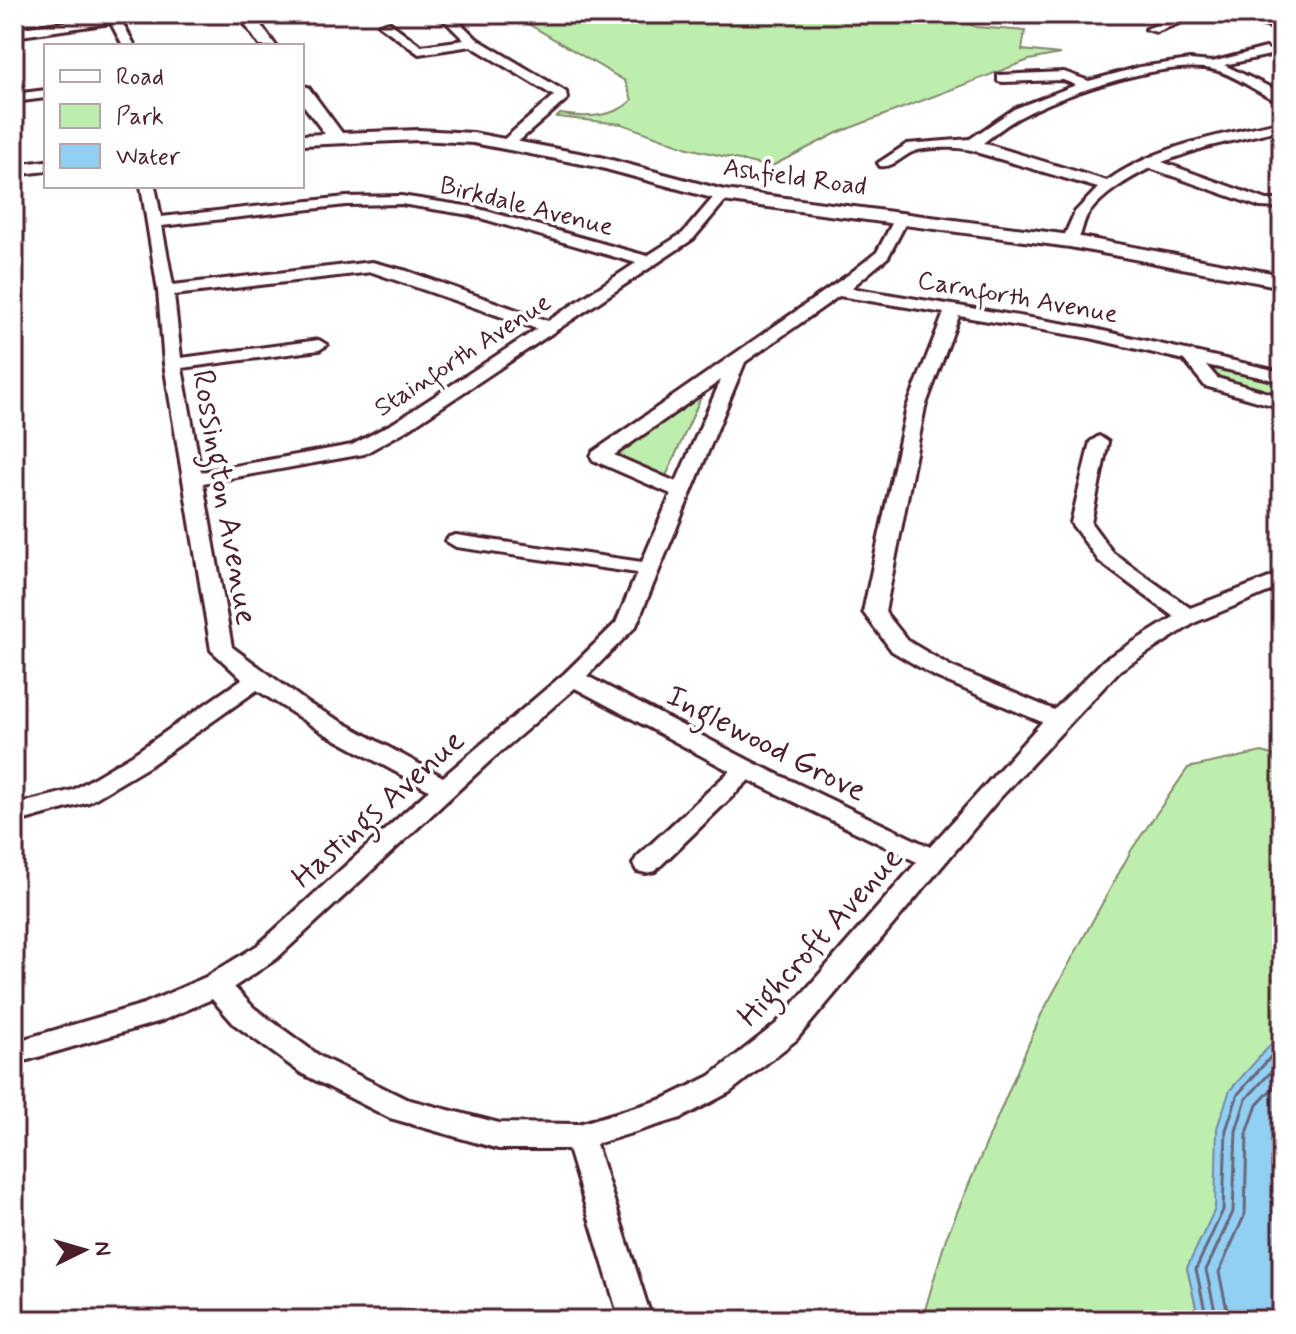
<svg xmlns="http://www.w3.org/2000/svg" width="1296" height="1334" viewBox="0 0 1296 1334" font-family="Mynerve,sans-serif">
	<style>
		.green { fill: #bdeeae; stroke: #84866c; stroke-width: 2 }
		.water { fill: #92d0f3; stroke: #7589a3; stroke-width: 2 }
		.lines { fill: none; stroke-linecap: round; stroke-linejoin: round }
		.shore { stroke: #67667b; stroke-width: 3 }
		.minor-casing { stroke: #4a1f2b; stroke-width: 6 }
		.tertiary-casing { stroke: #4a1f2b; stroke-width: 6 }
		.minor { fill: #fff; fill-rule: evenodd }
		.tertiary { fill: #fff; fill-rule: evenodd }
		.labels { text-anchor: middle; stroke-width: 7; stroke-linejoin: round; paint-order: stroke }
		.far-street-label { font-size: 26px; fill: #4a1f2b; stroke: #fff }
		.street-label { font-size: 32px; fill: #4a1f2b; stroke: #fff }
	</style>
	<rect width="100%" height="100%" fill="#fff"/>
	<filter id="ink" filterUnits="userSpaceOnUse"><feTurbulence type="fractalNoise" baseFrequency=".0125" numOctaves="2"/><feDisplacementMap in="SourceGraphic" scale="16" xChannelSelector="R" yChannelSelector="G"/><feConvolveMatrix kernelMatrix="1 2 1 2 8 2 1 2 1" color-interpolation-filters="sRGB"/></filter>
	<g filter="url(#ink)">
		<!-- green -->
		<g class="green">
			<path d="M538 14 952 16 976 27 1025 31 1022 50 1060 54 1029 60 837 133 772 166H765L688 148 622 124 557 117 560 114C584 118 615 118 632 100L625 81 520 19Z"/>
			<polygon points="1196,363 1282,384 1282,403 1211,382"/>
			<polygon points="705,388 663,483 600,456"/>
			<polygon points="1262,752 1282,758 1282,1032 1266,1051 1216,1209 1187,1268 1199,1320 922,1320 946,1238 1041,1015 1132,849 1188,768"/>
		</g>
		<!-- water -->
		<polygon class="water" points="1282,1032 1282,1320 1199,1320 1187,1268 1215,1209 1217,1128 1230,1090"/>
		<g class="lines">
			<!-- shore -->
			<g class="shore">
				<polyline points="1207,1320 1196,1269 1223,1210 1226,1130 1238,1094 1282,1044"/>
				<polyline points="1217,1320 1206,1270 1233,1212 1236,1131 1246,1099 1282,1060"/>
				<polyline points="1229,1320 1219,1272 1245,1214 1247,1133 1257,1105 1282,1078"/>
			</g>
			<defs>
				<g id="minor">
					<polygon points="125,14 157,14 122,22 135,46 123,46 111,23 14,37 14,29"/>
					<polygon points="438,14 451,14 477,39 566,92 567,99 512,147 502,147 502,141 554,96 471,46 419,54 379,25 389,22 421,46 464,40"/>
					<polygon points="1185,14 1203,14 1156,32 1146,29"/>
					<path d="M1266 48 1272 52 1270 55 1224 65 1282 93V102C1258 95 1239 76 1215 70 1168 58 1067 93 1024 115 1009 122 996 133 983 143L1107 181C1157 145 1223 135 1282 121V129L1206 147 1162 162 1267 200H1282V208L1260 207 1150 168C1127 180 1104 193 1088 214 1081 224 1083 241 1070 246L1062 241 1075 212 1098 188 979 153C969 146 928 147 915 151 902 155 895 168 880 166L878 163 907 144 970 139 1014 109 1076 85 1063 80 1003 82 998 81V75L1064 72 1089 81 1140 67 1190 60 1212 62Z"/>
					<polygon points="46,90 46,98 14,102 14,94"/>
					<path d="M141 186H155L161 217 346 197 401 196 472 207 647 256 683 233 718 192 723 191 730 195 693 239 407 430 364 454 203 483 232 647 309 704 443 777 565 673 616 623 637 573 456 547 446 541 449 537 456 535 642 562 671 494 593 460 591 456 593 452 848 275 877 252 897 214 902 213 909 217 888 257 851 288 1090 328 1282 372V382L1206 365 1217 378 1282 397V408L1205 386 1184 360 1090 338 959 316 925 407 885 612 908 641 952 667 1054 710 1104 660 1174 617 1099 561 1071 523 1090 442 1099 436 1108 442 1091 523 1113 553 1190 608 1282 573V586L1196 622 1120 670 997 801 796 1040 730 1092 681 1118 596 1144 652 1320H620L568 1149H499L390 1118 301 1073 234 1024 212 999 161 1021 14 1064V1042L144 1004 206 977 258 945 429 790 322 732 257 690 148 767 89 802 14 823V805L73 790 132 755 242 679 211 650 164 364 158 291ZM401 204 470 215 636 263 548 321 407 271 372 262 173 285 162 226 346 205ZM372 272 537 329 395 422 352 445 201 472 182 368 319 350 327 345 319 340 181 358 174 295ZM839 296 944 313 907 407 863 612 892 651 936 677 1042 722 930 847 754 763 587 676 636 626 745 362ZM721 380 676 482 614 455ZM575 688 730 771 637 857 633 864 637 871 646 873 655 871 749 780 917 862 776 1024 710 1076 663 1099 579 1124 499 1123 406 1099 321 1057 254 1008 234 987 276 959 491 760Z"/>
				</g>
				<g id="tertiary">
					<polygon points="238,14 253,14 276,46 260,46"/>
					<polygon points="1230,14 1255,14 1282,20 1282,30 1232,17"/>
					<polygon points="302,86 308,87 342,133 419,130 473,133 600,157 724,190 1070,235 1282,275 1282,287 1070,247 723,201 598,167 473,143 419,140 302,145 302,135 325,134 302,103"/>
					<polygon points="46,161 46,171 14,175 14,165"/>
				</g>
			</defs>
			<!-- minor casing -->
			<use href="#minor" class="minor-casing"/>
			<!-- tertiary casing -->
			<use href="#tertiary" class="tertiary-casing"/>
			<!-- minor -->
			<use href="#minor" class="minor"/>
			<!-- tertiary -->
			<use href="#tertiary" class="tertiary"/>
		</g>
	</g>
	<g class="labels">
		<!-- far-street labels -->
		<g class="far-street-label">
			<text transform="translate(795 176) rotate(8)" y="9">Ashfield Road</text>
			<text transform="translate(527 205) rotate(14)" y="9">Birkdale Avenue</text>
			<text transform="translate(1018 296) rotate(10)" y="9">Carnforth Avenue</text>
			<text transform="translate(462 354) rotate(-33)" y="9">Stainforth Avenue</text>
		</g>
		<!-- street labels -->
		<g class="street-label">
			<text transform="translate(226 497) rotate(80)" y="11">Rossington Avenue</text>
			<text transform="translate(767 742) rotate(27)" y="11">Inglewood Grove</text>
			<text transform="translate(377 808) rotate(-42)" y="11">Hastings Avenue</text>
			<text transform="translate(819 936) rotate(-48)" y="11">Highcroft Avenue</text>
		</g>
	</g>
	<!-- margin -->
	<rect width="1296" height="1334" fill="none" stroke="#fff" stroke-width="48"/>
	<rect x="24" y="24" width="1248" height="1286" fill="none" stroke="#4a1f2b" stroke-width="3" filter="url(#ink)"/>
	<!-- legend -->
	<rect x="44" y="44" width="260" height="144" fill="#ffffff" stroke="#b7a5aa" stroke-width="2"/>
	<rect x="60" y="70" width="40" height="12" fill="#ffffff" stroke="#b7a5aa" stroke-width="2"/>
	<text x="116" y="84" font-size="24" fill="#4a1f2b">Road</text>
	<rect x="60" y="104" width="40" height="24" fill="#bdeeae" stroke="#b7a5aa" stroke-width="2"/>
	<text x="116" y="124" font-size="24" fill="#4a1f2b">Park</text>
	<rect x="60" y="144" width="40" height="24" fill="#92d0f3" stroke="#b7a5aa" stroke-width="2"/>
	<text x="116" y="164" font-size="24" fill="#4a1f2b">Water</text>
	<!-- north arrow -->
	<g transform="translate(84 1250) rotate(85)" stroke="#ffffff" stroke-width="6" paint-order="stroke">
	<path d="M0-6L14 30L0 20L-14 30Z" fill="#4a1f2b"/>
	<text y="-12" font-size="22" font-weight="bold" text-anchor="middle" fill="#4a1f2b">N</text>
	</g>
</svg>
